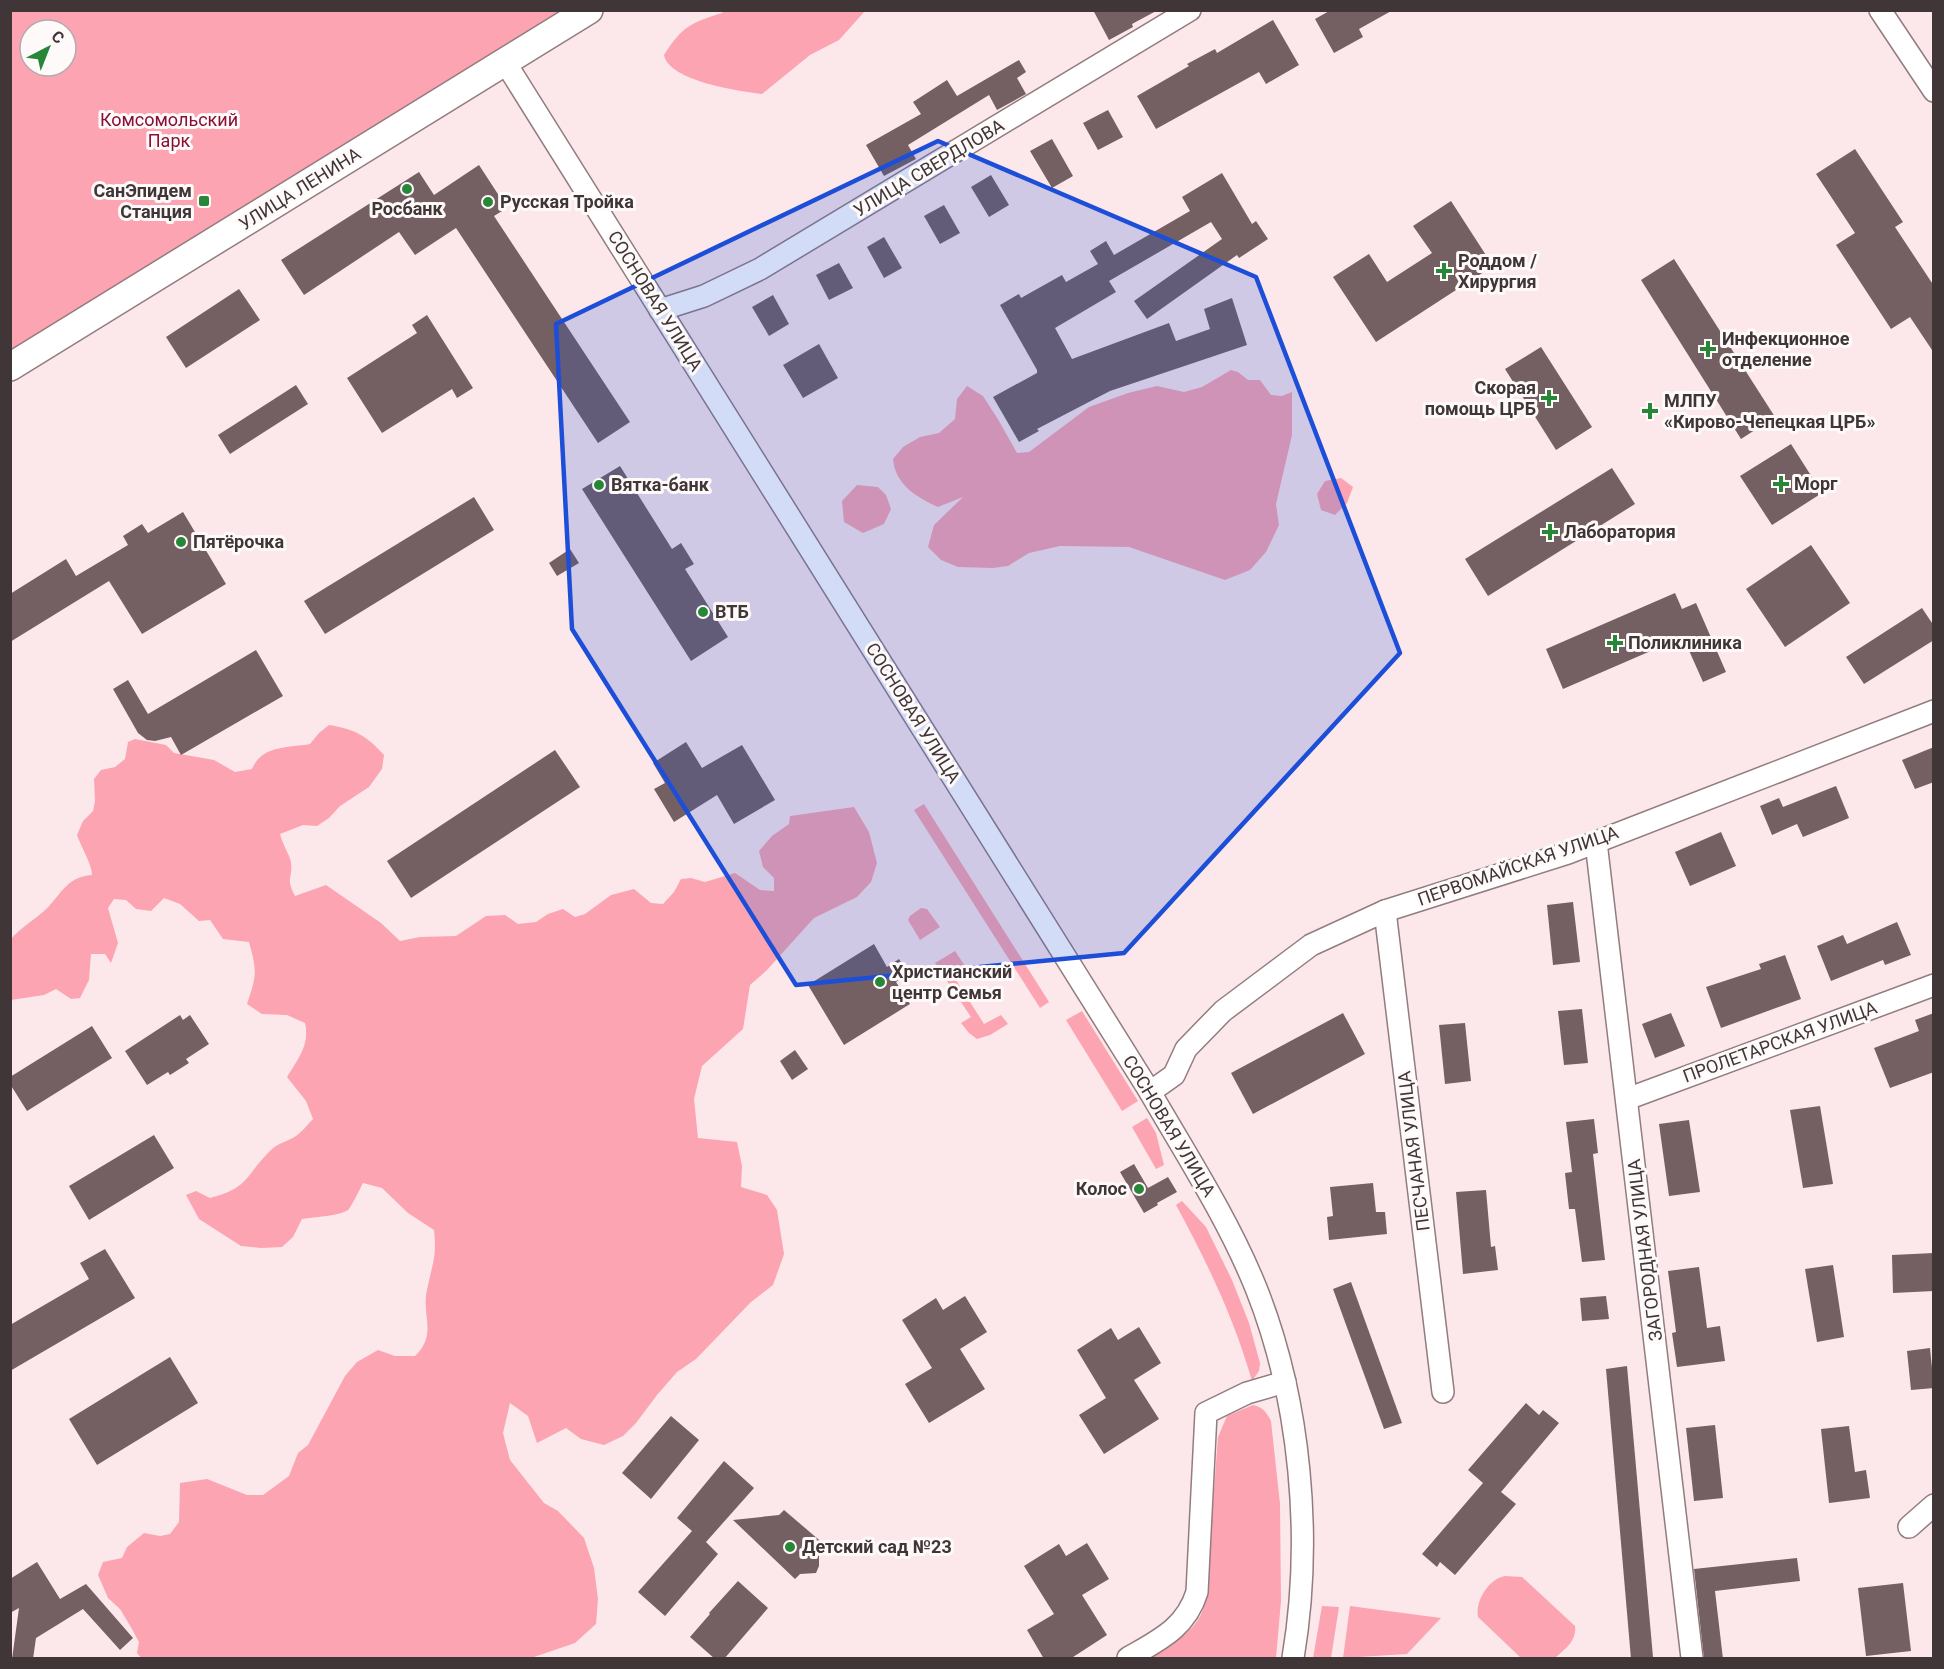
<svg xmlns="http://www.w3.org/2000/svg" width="1944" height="1669" viewBox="0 0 1944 1669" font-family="Roboto,sans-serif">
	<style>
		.green { fill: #fca4b1; fill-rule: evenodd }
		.building { fill: #745f62 }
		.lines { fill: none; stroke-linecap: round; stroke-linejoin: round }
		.minor-casing { stroke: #927c7e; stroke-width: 24 }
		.major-casing { stroke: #927c7e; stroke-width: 30 }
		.minor { stroke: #fff; stroke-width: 21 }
		.major { stroke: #fff; stroke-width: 27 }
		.marked { fill: #1d4ed8; fill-opacity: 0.2; stroke: #1d4ed8; stroke-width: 4.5; stroke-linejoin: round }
		.poi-dot { fill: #288638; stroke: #fffafa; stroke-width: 2 }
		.labels { text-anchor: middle; stroke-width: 6; stroke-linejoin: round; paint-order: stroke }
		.park-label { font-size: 18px; fill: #871036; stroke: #fffafa }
		.street-label { font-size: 18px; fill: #403637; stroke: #fffafa }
		.poi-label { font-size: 18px; font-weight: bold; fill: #403637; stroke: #fffafa; text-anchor: start }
	</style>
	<rect width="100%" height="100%" fill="#fce8ea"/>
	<!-- green -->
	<g class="green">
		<path d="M11 11H589L11 367ZM30 30H66V66H30Z"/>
		<path d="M724 11V10L865 11 839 40 810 55 762 94C738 91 669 81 664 55 682 27 690 23 722 13Z"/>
		<path d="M1231 370 1238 372 1248 380H1260L1271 395 1282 396 1292 392V435L1276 504 1279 525 1266 552 1250 570 1225 580 1129 547 1060 546 1029 553 1008 566 993 568 958 567 941 560 928 547 934 525 963 497 938 507C918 498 895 485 893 459L903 447 920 437 939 433 955 419 957 399 967 386 983 396 999 421 1017 453 1029 452 1089 407 1128 393 1157 386 1184 392 1202 387Z"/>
		<polygon points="1341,478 1353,487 1347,503 1335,515 1321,510 1317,494 1325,481"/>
		<polygon points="857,485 878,487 886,495 891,509 884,524 863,533 844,522 842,501"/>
		<path d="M329 725C355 729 367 736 384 755L382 769 369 787 340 806 329 818 317 826 303 825 280 834C282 843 290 856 291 862 293 879 285 877 295 896L326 885 381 923 400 941 420 937 456 936 486 916 505 915 518 924 536 922 548 914 563 909 575 917 585 914 611 895 634 889 651 903 663 904 674 892 681 879 691 878 705 882 735 873 760 890 774 891V878L763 867 759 851 772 836 789 824 790 816 854 807 869 832 877 863 871 882 857 897 814 918 767 970 750 985 743 1029 702 1066 694 1099 698 1138 737 1142 742 1166 741 1187 767 1195 777 1210 784 1254 773 1285 751 1302 696 1359 677 1372 657 1395 636 1423 623 1436 604 1445 581 1439 566 1428 537 1443 528 1416 510 1403 503 1433 510 1460 544 1503 558 1511 584 1538 594 1568 598 1599 596 1624 575 1643 531 1658H141L137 1653 139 1642 132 1629 120 1609 108 1598 98 1575 103 1562 122 1558 127 1547 144 1533 160 1536 170 1534 179 1522 180 1483 207 1479 247 1495H263L289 1476 298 1453 308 1445 345 1376 357 1362 378 1350 395 1356H415C438 1334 421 1315 427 1290 432 1264 437 1259 434 1230L408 1213 382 1188 363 1183C359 1191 354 1201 349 1209 343 1216 313 1217 302 1219L293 1237 282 1247 261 1248 241 1246 199 1219 186 1195 196 1191 210 1198C250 1188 245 1175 271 1150 278 1143 289 1141 296 1136 302 1132 308 1124 313 1119L306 1101 287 1077C298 1059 310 1045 305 1023L287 1015 262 1014 247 1004C257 975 257 971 249 942L223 939 210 920 199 921 180 904 164 898 151 911 136 909 126 900 114 899 108 908 118 943 111 963 105 954H91L89 980 80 998 71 999 56 989 44 995 11 1000V939C20 928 33 921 44 911 61 896 65 877 92 875 92 864 81 847 77 835L83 821 93 811 95 801 94 779 101 770 115 767 125 759 128 742 135 739 166 745 174 753 214 760 235 772 252 769C262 745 288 748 310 744L319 733Z"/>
		<polygon points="924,804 1049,1002 1040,1008 914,810"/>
		<polygon points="921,908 927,909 940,927 920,940 908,920 910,916"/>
		<polygon points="955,951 967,969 966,972 956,980 984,1024 1001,1015 1008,1024 990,1035 977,1039 969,1033 961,1023 971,1017 935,963"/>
		<polygon points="1082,1011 1138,1101 1122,1111 1066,1020"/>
		<polygon points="1147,1118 1156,1133 1164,1165 1156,1169 1132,1127"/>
		<path d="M1182 1201 1206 1227 1232 1280 1249 1323 1260 1363 1259 1371 1252 1381C1234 1318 1207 1262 1176 1205Z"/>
		<path d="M1253 1405C1263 1407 1267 1413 1271 1421L1280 1504 1281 1601 1276 1658H1145C1173 1642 1200 1633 1206 1598L1218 1437 1227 1416Z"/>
		<path d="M1505 1576 1522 1577 1575 1626C1577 1641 1565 1649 1555 1658H1521L1478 1617C1475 1602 1488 1579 1505 1576Z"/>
		<polygon points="1322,1606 1339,1607 1331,1658 1313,1658"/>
		<polygon points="1350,1606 1441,1618 1407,1654 1343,1658"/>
	</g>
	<!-- building -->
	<g class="building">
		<polygon points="1093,10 1158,10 1132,24 1133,27 1109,40"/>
		<polygon points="1331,10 1393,10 1359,29 1363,37 1334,53 1315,19"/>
		<polygon points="1273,20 1299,65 1266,84 1259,72 1156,129 1137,96 1189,66 1187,64 1215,49 1217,53"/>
		<polygon points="1019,60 1026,72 1017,78 1026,94 997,110 989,95 908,145 916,159 884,176 866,145 921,114 913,102 947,80 957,96"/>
		<polygon points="1108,110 1123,137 1098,150 1083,123"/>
		<polygon points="1052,139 1073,176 1052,188 1030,151"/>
		<polygon points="1855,149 1903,222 1895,227 1934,286 1934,353 1910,317 1891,329 1836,245 1855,233 1816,174"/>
		<polygon points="479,165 507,208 494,216 630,422 598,443 456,228 415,255 399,232 304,295 281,260 419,172 434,195"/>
		<polygon points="1222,173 1252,224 1256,221 1268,239 1239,258 1237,255 1147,319 1134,301 1222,239 1211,222 1109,281 1116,292 1055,328 1072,359 1169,323 1176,341 1210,329 1204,309 1232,298 1247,345 1110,391 1037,429 1039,431 1019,442 993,397 1037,373 1037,370 1000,305 1019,294 1021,298 1062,275 1066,282 1098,264 1090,251 1106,241 1114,255 1190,211 1182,197"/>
		<polygon points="991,175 1009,205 989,217 971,187"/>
		<polygon points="1451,201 1493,266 1376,342 1333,277 1369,254 1387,282 1432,253 1413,226"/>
		<polygon points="944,205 960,233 940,244 924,216"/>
		<polygon points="884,237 902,268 884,278 867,247"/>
		<polygon points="1674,259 1775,417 1741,439 1641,280"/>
		<polygon points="839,263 853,288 829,300 816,275"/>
		<polygon points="239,289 260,320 186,368 166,337"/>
		<polygon points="773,295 789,324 769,336 752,307"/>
		<polygon points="427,315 473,388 457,398 452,389 382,433 347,378 417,333 412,325"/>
		<polygon points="819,344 838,378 803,398 783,365"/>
		<polygon points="1541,347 1592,427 1556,450 1505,369"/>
		<polygon points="296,385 308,404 230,454 218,435"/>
		<polygon points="1791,444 1822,493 1772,525 1740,476"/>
		<polygon points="620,466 672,549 681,543 694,564 685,569 728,637 691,661 582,489"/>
		<polygon points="1612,468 1635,504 1488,596 1465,559"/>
		<polygon points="474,497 494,530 325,634 304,601"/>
		<polygon points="183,512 226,584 142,634 109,581 10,642 10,594 66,559 76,576 128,545 123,536 142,524 148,533"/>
		<polygon points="1811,545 1850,603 1785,647 1746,589"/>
		<polygon points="570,549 579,563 557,576 549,563"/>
		<polygon points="1675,593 1682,609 1696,603 1726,672 1703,682 1683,637 1563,689 1546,649"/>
		<polygon points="1922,608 1934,626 1934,640 1864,684 1846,657"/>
		<polygon points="256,650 283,696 181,755 171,737 155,741 147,740 138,733 113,689 128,680 148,714"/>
		<polygon points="686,742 702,768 742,745 775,800 734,824 717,795 674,822 654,789 665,783 653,763"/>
		<polygon points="1934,747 1934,782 1915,789 1902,760"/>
		<polygon points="555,750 580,787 411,898 387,861"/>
		<polygon points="1836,786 1849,818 1803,837 1797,824 1772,835 1760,806 1779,798 1783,807"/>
		<polygon points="1721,832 1736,866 1690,886 1675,852"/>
		<polygon points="1573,902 1580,962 1553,965 1547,905"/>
		<polygon points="1897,922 1911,955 1885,965 1883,960 1831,981 1817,946 1843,935 1847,944"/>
		<polygon points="874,944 887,967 899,959 908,974 896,982 910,1004 844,1045 808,985"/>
		<polygon points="1785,955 1801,999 1721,1028 1706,987 1761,969 1759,964"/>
		<polygon points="1582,1009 1588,1063 1564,1065 1558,1011"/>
		<polygon points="1343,1013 1365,1054 1253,1114 1231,1073"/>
		<polygon points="1671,1013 1685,1046 1655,1058 1642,1024"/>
		<polygon points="1934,1013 1934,1072 1890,1088 1874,1048 1919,1031 1915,1020"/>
		<polygon points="180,1015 183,1020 190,1015 209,1044 186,1059 189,1063 170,1075 168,1072 147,1085 125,1051"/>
		<polygon points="1465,1023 1471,1081 1445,1084 1439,1025"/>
		<polygon points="92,1026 112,1058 27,1111 10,1084 10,1077"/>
		<polygon points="795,1050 808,1069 792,1080 780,1061"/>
		<polygon points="1820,1106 1833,1184 1803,1188 1790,1110"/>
		<polygon points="1594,1119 1598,1153 1593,1154 1605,1260 1582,1262 1575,1209 1569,1209 1565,1173 1572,1172 1566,1122"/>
		<polygon points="1689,1120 1700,1192 1669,1196 1659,1124"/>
		<polygon points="154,1135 174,1168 89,1220 69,1186"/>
		<polygon points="1134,1164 1148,1188 1168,1177 1177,1192 1157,1203 1158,1205 1144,1213 1120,1172"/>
		<polygon points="1373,1183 1376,1212 1385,1212 1387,1234 1329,1240 1327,1217 1333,1216 1330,1187"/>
		<polygon points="1486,1190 1491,1247 1495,1246 1498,1270 1463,1274 1456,1192"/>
		<polygon points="105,1249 135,1298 10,1371 10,1325 89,1279 80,1263"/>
		<polygon points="1934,1253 1934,1291 1893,1293 1892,1255"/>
		<polygon points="1833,1265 1844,1337 1817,1342 1805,1269"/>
		<polygon points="1699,1267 1707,1328 1720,1326 1725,1361 1677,1367 1672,1333 1676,1332 1668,1271"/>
		<polygon points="1351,1282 1402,1423 1384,1429 1333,1289"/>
		<polygon points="965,1296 987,1332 960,1349 985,1389 929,1423 905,1384 932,1368 902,1320 936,1298 943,1310"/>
		<polygon points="1606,1296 1609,1319 1582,1321 1580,1298"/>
		<polygon points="1139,1327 1161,1363 1134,1380 1159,1419 1104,1454 1079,1415 1106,1398 1077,1350 1111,1328 1118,1340"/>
		<polygon points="1930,1348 1934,1388 1911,1390 1907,1351"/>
		<polygon points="170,1357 198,1403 97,1465 69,1419"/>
		<polygon points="1627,1366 1653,1657 1636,1659 1631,1659 1606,1369"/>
		<polygon points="1526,1403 1539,1415 1543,1410 1559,1423 1501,1492 1516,1504 1455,1575 1440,1562 1437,1567 1422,1554 1483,1483 1468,1470"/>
		<polygon points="671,1416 699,1440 651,1499 622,1473"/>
		<polygon points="1715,1425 1723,1498 1694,1501 1686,1428"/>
		<polygon points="1849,1426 1855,1472 1866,1470 1870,1498 1829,1503 1821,1429"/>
		<polygon points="724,1461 754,1488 706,1542 718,1554 665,1616 638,1592 692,1531 677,1518"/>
		<polygon points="784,1510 825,1545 819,1552 819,1566 816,1573 800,1574 795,1579 733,1520 779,1515"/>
		<polygon points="1087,1543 1109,1579 1082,1595 1107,1635 1070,1659 1044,1659 1027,1630 1054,1614 1024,1566 1059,1544 1066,1556"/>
		<polygon points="1797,1558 1800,1581 1715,1591 1723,1659 1704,1659 1694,1569"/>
		<polygon points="37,1562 60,1599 86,1584 133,1638 120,1650 83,1609 36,1638 33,1659 12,1659 19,1608 10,1613 10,1579"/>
		<polygon points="738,1581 768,1608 724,1659 715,1659 690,1637 710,1614 709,1613"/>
		<polygon points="1903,1583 1911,1651 1866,1656 1858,1588"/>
	</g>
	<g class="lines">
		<defs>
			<g id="minor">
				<polyline points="1880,10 1934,91"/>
				<path d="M505 62 1150 1092C1187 1156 1228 1219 1256 1288 1301 1401 1313 1539 1293 1658"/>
				<polyline points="660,310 704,296 760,269 1190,10"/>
				<polyline points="1596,842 1692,1658"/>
				<polyline points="1385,911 1443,1392"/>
				<polyline points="1150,1092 1174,1075 1186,1049 1223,1011 1311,945 1385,911 1568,853 1934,711"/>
				<polyline points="1627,1099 1934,985"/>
				<polyline points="1909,1527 1934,1505"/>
				<path d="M1128 1658C1159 1640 1186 1628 1197 1592L1206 1413 1247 1393 1285 1382"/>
			</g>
			<polyline id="major" points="10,367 589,10"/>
		</defs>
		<!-- minor casing -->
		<use href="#minor" class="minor-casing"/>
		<!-- major casing -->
		<use href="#major" class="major-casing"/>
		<!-- minor -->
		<use href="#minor" class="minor"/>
		<!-- major -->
		<use href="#major" class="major"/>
	</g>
	<!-- marked area -->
	<path class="marked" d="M938 141 1256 277 1400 653 1124 953 796 985 572 629 556 324Z"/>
	<!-- markers -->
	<g class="poi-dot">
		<circle cx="407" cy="189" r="6"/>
		<rect x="198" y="195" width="12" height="12" rx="3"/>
		<circle cx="488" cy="202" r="6"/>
		<path d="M1441 262h6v6h6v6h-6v6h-6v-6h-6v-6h6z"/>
		<path d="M1705 340h6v6h6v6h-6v6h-6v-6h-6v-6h6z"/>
		<path d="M1546 389h6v6h6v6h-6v6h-6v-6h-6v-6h6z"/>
		<path d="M1647 402h6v6h6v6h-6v6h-6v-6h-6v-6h6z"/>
		<path d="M1778 475h6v6h6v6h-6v6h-6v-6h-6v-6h6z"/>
		<circle cx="599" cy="485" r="6"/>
		<path d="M1547 523h6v6h6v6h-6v6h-6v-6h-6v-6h6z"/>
		<circle cx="181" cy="542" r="6"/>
		<circle cx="703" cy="612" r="6"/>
		<path d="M1612 634h6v6h6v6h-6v6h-6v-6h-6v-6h6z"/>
		<circle cx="880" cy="982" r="6"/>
		<circle cx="1139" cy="1189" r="6"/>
		<circle cx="790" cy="1547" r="6"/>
	</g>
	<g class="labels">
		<!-- park labels -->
		<g class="park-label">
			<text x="169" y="126">Комсомольский<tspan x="169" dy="21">Парк</tspan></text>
		</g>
		<!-- street labels -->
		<g class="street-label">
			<text transform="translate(929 168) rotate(-31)" y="6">УЛИЦА СВЕРДЛОВА</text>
			<text transform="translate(300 189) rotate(-32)" y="6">УЛИЦА ЛЕНИНА</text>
			<text transform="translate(655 301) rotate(58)" y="6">СОСНОВАЯ УЛИЦА</text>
			<text transform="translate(913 713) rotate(58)" y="6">СОСНОВАЯ УЛИЦА</text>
			<text transform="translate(1518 866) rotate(-19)" y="6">ПЕРВОМАЙСКАЯ УЛИЦА</text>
			<text transform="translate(1780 1042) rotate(-20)" y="6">ПРОЛЕТАРСКАЯ УЛИЦА</text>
			<text transform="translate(1169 1126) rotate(59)" y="6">СОСНОВАЯ УЛИЦА</text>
			<text transform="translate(1414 1151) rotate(-97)" y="6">ПЕСЧАНАЯ УЛИЦА</text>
			<text transform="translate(1645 1250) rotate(-97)" y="6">ЗАГОРОДНАЯ УЛИЦА</text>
		</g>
		<!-- poi labels -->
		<g class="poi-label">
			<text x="192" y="197" text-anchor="end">СанЭпидем<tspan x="192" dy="21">Станция</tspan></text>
			<text x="500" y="208">Русская Тройка</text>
			<text x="407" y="215" text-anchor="middle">Росбанк</text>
			<text x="1458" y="267">Роддом /<tspan x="1458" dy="21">Хирургия</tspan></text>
			<text x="1722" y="345">Инфекционное<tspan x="1722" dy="21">отделение</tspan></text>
			<text x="1536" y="394" text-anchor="end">Скорая<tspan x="1536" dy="21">помощь ЦРБ</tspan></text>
			<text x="1664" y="407">МЛПУ<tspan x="1664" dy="21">«Кирово-Чепецкая ЦРБ»</tspan></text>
			<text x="1794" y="490">Морг</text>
			<text x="611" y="491">Вятка-банк</text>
			<text x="1564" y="538">Лаборатория</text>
			<text x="193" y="548">Пятёрочка</text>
			<text x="715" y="618">ВТБ</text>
			<text x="1628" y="649">Поликлиника</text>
			<text x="892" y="978">Христианский<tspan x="892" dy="21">центр Семья</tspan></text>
			<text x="1127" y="1195" text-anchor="end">Колос</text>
			<text x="802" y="1553">Детский сад №23</text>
		</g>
	</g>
	<!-- border -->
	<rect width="1944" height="1669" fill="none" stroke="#403637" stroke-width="24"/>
	<!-- north arrow -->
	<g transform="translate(48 48) rotate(42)"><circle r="28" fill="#fffafa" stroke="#b3acac" stroke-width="1.5"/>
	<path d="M0-4.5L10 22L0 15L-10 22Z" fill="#288638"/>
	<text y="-9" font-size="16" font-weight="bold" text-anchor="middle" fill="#403637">С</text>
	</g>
</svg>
